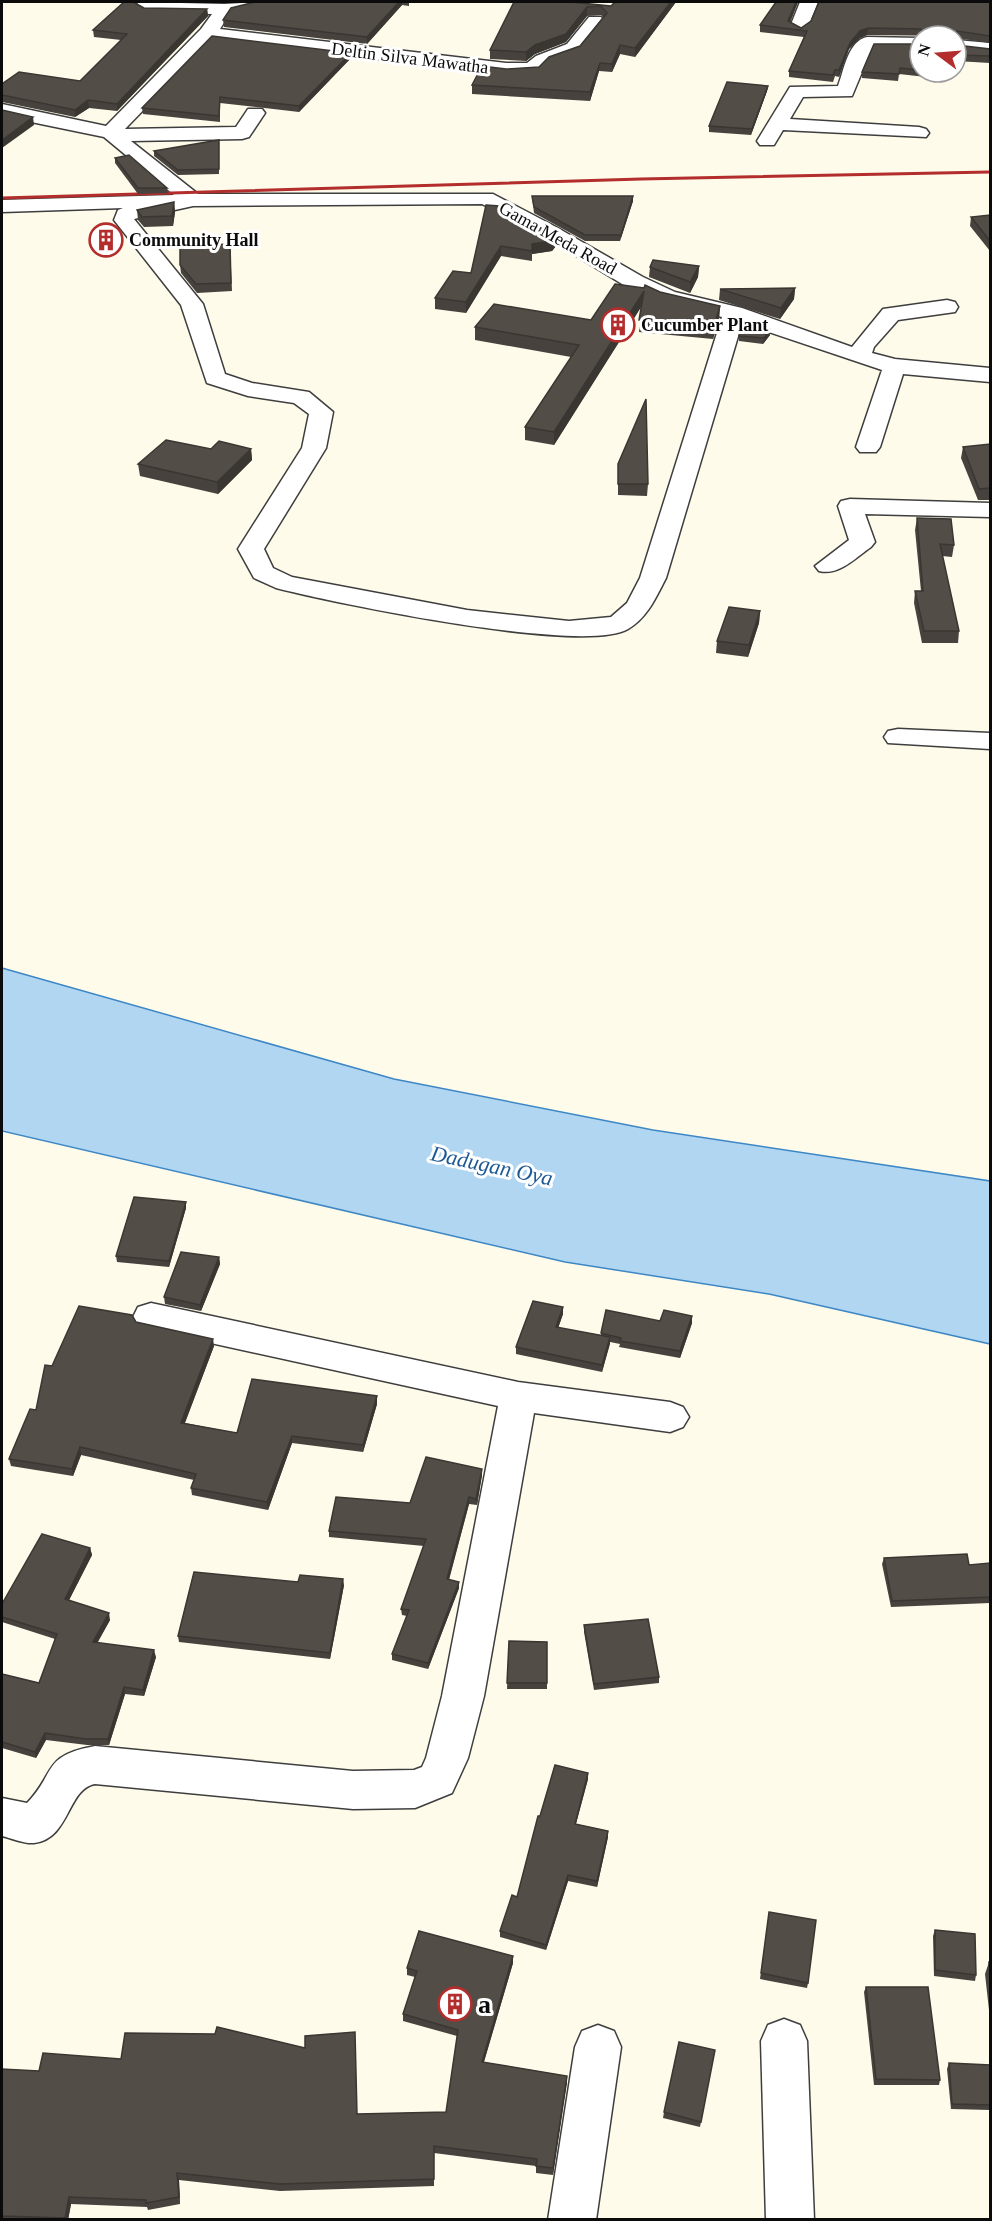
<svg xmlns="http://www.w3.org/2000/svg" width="992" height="2221" viewBox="0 0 992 2221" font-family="'Times New Roman',serif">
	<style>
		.water { fill: #b1d6f2; stroke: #3d87c5; stroke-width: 1.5 }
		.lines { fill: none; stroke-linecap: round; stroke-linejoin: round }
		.minor-casing { stroke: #3e3e3e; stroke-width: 3 }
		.minor { fill: #fff; fill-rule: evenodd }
		.rail { stroke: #b22d2b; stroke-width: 3 }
		.wall { fill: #47423e }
		.shaded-wall { fill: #3a3632 }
		.building { fill: #534d48; stroke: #3a3632; stroke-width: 1.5 }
		.labels { text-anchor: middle; stroke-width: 6; stroke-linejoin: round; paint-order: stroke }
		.far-street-label { font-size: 18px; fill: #0b0b0b; stroke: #fff }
		.far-poi-label { font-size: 18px; font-weight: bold; fill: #0b0b0b; stroke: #fff; text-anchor: start }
		.water-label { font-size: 22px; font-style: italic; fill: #1c5995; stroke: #fff }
		.near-poi-label { font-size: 26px; font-weight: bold; fill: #0b0b0b; stroke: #fff; text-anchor: start }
	</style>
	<rect width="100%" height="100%" fill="#fefbea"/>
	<!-- water -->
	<polygon class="water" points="2,968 394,1079 653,1130 990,1181 990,1344 769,1294 565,1262 2,1131"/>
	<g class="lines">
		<defs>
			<g id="minor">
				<path d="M138 2 224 4 259 2 257 6 230 13 220 29 506 63H527L536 56 567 44 589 17H601L604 21 579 52 548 64 539 73 506 75 212 39 125 129 236 127 248 109H262L265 113 249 137 242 139 131 141 198 194H493L556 227 643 277 675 292 742 308 852 347 883 309 947 300 955 302 958 307 955 312 898 320 874 347 872 353 895 359 990 368V382L903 374 880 447 876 452H860L856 447 882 370 742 323 666 578C656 597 648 617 628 629 584 655 334 603 276 588L254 578 238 549 302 448 309 414 294 403 248 396 207 383 181 305 114 220 118 210 123 208 2 212V200L174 195 104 137 2 116V104L106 126 201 29 212 14 145 13 136 8ZM482 204 542 235 627 287 660 302 722 317 640 578 627 603 611 617 569 621 467 610 292 577 273 568 264 549 326 448 333 412 309 392 252 383 225 374 203 304 134 219 193 206Z"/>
				<polygon points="800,2 818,2 808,27 799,32 790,27"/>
				<path d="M867 37 920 38V48H872L852 96 803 97 790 119 919 127 926 129 929 133 926 137 783 130 774 145H760L757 141 790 87 838 86C844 70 848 41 867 37Z"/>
				<polygon points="956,40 990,43 990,53 956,50"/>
				<path d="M850 499 990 503V517L865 514 875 542 871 547C855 558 839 576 819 571L815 566 849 540 838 506 841 501Z"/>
				<polygon points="898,729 990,733 990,749 888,743 884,737 888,731"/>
				<path d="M151 1303 518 1382 670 1402 683 1407 689 1417 683 1427 670 1432 534 1413 484 1696 468 1758 452 1793 415 1808 353 1809 95 1784C67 1789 70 1839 34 1843 24 1844 11 1838 2 1836V1798L27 1803C57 1772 41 1756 95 1746L353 1771 414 1770 422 1767 426 1758 442 1696 498 1406 138 1327 133 1317 138 1307Z"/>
				<polygon points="784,2019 800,2025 807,2041 814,2220 766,2220 761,2041 768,2025"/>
				<polygon points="598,2025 614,2031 621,2047 596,2220 548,2220 575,2047 582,2031"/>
			</g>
		</defs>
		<!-- minor casing -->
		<use href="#minor" class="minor-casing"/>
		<!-- minor -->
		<use href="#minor" class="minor"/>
		<!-- rail -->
		<polyline class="rail" points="2,198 641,179 990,172"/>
	</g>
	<!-- wall -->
	<g class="wall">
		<polygon points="136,2 136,3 144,8 207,9 208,16 117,111 89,108 75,117 2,102 2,84 80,81 121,40 94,37 93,30"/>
		<polygon points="255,2 409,2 409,6 402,5 367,44 224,27 223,20"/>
		<polygon points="514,2 611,6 615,2 676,2 635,57 620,54 612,72 599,71 590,101 472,94 472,85 506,69 539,67 580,46 603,17 601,15 587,16 566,42 535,54 526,61 490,59 490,50"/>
		<polygon points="798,2 790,22 801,28 990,2 990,43 956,38 956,36 867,35 860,38 849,49 839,77 835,76 833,82 789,77 789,71 804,37 760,32 760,25"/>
		<polygon points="920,44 920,72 937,72 935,78 899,74 898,81 862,78 862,72"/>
		<polygon points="956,45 990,49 990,63 956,61"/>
		<polygon points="351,58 299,112 220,103 220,122 143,114 142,108"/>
		<polygon points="768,86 767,91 751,135 709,132 709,126"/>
		<polygon points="219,140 219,174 178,175 154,156 154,151"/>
		<polygon points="115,158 167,188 168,193 138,194 115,163"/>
		<polygon points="532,196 633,196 633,201 620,241 585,241 534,213"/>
		<polygon points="174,202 175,212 173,226 144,227 138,220 137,210"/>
		<polygon points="486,205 556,236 556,246 552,251 532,254 532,261 501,256 466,313 435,309 435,298 471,273"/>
		<polygon points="990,215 990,251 970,226 971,217"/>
		<polygon points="230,244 232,291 197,293 181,273 180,265"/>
		<polygon points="699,266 698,277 690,293 649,277 650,267"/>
		<polygon points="795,288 794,299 780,319 719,300 720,289"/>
		<polygon points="660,292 720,306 719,319 713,339 639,332 641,307 554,445 525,440 525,427 571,357 475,340 475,327 591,320"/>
		<polygon points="770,335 763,344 739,341 739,336"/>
		<polygon points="990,444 990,500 978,500 961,458 963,447"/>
		<polygon points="211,449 251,449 252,460 218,494 140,476 138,464"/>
		<polygon points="618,464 648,484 647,496 618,495"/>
		<polygon points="917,518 954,545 952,557 942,556 959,631 958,643 922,643 914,603 915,591 921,591 915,530"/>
		<polygon points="760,611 759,623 748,657 716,653 717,641"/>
		<polygon points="186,1202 186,1208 169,1267 117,1262 116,1256"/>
		<polygon points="219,1257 220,1264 201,1311 165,1304 164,1297"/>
		<polygon points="563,1307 563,1314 558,1328 601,1335 601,1333 660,1321 692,1316 692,1323 680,1358 619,1347 620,1344 610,1342 602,1372 516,1354 516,1347"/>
		<polygon points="136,1322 214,1346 185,1423 237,1433 377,1404 363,1452 292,1443 268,1510 192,1495 191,1488 194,1480 81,1455 73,1476 11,1466 9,1459 36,1410 52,1366"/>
		<polygon points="482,1475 477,1505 469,1504 449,1580 459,1588 428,1669 392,1660 392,1654 407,1616 402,1615 401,1609 424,1546 329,1537 329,1531 410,1503"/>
		<polygon points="90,1548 92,1555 69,1600 110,1620 97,1643 156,1657 144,1696 125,1694 109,1745 87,1745 46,1740 36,1758 2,1748 2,1674 39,1683 55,1639 2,1622 2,1604"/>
		<polygon points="884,1558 969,1565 990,1563 990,1603 891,1607 882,1564"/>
		<polygon points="298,1582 344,1585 330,1659 179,1642 178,1636"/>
		<polygon points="584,1625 659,1677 659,1683 594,1690 584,1632"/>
		<polygon points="509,1641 547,1642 547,1689 507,1689"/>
		<polygon points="588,1779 576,1824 608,1831 608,1837 597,1887 568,1881 546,1950 500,1937 500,1931 517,1897 540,1816"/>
		<polygon points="769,1912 808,1983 807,1988 760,1979"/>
		<polygon points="935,1930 976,1975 975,1981 934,1976 933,1936"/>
		<polygon points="989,1962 990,1962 990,2019 985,1974"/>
		<polygon points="513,1963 484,2062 567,2076 553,2175 536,2173 536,2166 434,2153 434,2186 280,2191 179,2180 180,2204 148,2210 147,2207 71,2204 68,2220 2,2220 2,2069 358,2114 446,2112 457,2036 403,2021 403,2014 415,1977 407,1975 407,1968"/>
		<polygon points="866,1987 940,2080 939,2085 874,2085 864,1992"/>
		<polygon points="715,2050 700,2127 663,2118 664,2112"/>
		<polygon points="949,2063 990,2065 990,2110 951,2109 947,2069"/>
	</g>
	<!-- shaded-wall -->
	<g class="shaded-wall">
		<polygon points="399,2 402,2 402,5 367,44 367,37"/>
		<polygon points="671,2 676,2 635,57 635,48"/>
		<polygon points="796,2 798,2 788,28 788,21"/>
		<polygon points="587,7 587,16 566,42 535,54 526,61 526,52"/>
		<polygon points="207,9 208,16 117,111 117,104"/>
		<polygon points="868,28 867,35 860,38 849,49 839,77 839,70 850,43 860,31"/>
		<polygon points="620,45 620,54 612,72 612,64"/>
		<polygon points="351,53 351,58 299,112 299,106"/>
		<polygon points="600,63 599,71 590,101 590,92"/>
		<polygon points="768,86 767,91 751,135 752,129"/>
		<polygon points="88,100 89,108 75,117 75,110"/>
		<polygon points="33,117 34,125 2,148 2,140"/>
		<polygon points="633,196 633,201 620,241 621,235"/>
		<polygon points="174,202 175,212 173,226 172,216"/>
		<polygon points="556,236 556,246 552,251 532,254 532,244"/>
		<polygon points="501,246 501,256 466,313 466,302"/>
		<polygon points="699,266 698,277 690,293 690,282"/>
		<polygon points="795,288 794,299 780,319 781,308"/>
		<polygon points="644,291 643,304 554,445 554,432"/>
		<polygon points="720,306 719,319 713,339 714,326"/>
		<polygon points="770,329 770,335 763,344 764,338"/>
		<polygon points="251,449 252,460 218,494 217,482"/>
		<polygon points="760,611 759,623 748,657 749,645"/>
		<polygon points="186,1202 186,1208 169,1267 169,1261"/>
		<polygon points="219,1257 220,1264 201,1311 200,1305"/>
		<polygon points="563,1307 563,1314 556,1334 556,1327"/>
		<polygon points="692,1316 692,1323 680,1358 680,1351"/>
		<polygon points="610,1337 610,1344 602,1372 602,1365"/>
		<polygon points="213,1339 214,1346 182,1430 181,1423"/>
		<polygon points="377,1396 377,1404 363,1452 363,1445"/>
		<polygon points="292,1436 292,1443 268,1510 267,1502"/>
		<polygon points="80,1447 81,1455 73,1476 72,1469"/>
		<polygon points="482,1469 482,1475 477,1505 476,1499"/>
		<polygon points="469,1497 469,1504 447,1586 447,1579"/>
		<polygon points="90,1548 92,1555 66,1606 65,1599"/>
		<polygon points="343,1579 344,1585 330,1659 330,1653"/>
		<polygon points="459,1582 459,1588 428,1669 428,1663"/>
		<polygon points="109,1613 110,1620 94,1649 93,1642"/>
		<polygon points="154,1650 156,1657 144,1696 143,1690"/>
		<polygon points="124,1687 125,1694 109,1745 108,1739"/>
		<polygon points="45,1733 46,1740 36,1758 35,1752"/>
		<polygon points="588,1773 588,1779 574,1830 575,1824"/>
		<polygon points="608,1831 608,1837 597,1887 597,1881"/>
		<polygon points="568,1875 568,1881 546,1950 546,1945"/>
		<polygon points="513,1956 513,1963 482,2068 482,2062"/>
		<polygon points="567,2076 567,2083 553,2175 553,2168"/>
		<polygon points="177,2173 179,2180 180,2204 179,2197"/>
		<polygon points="69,2197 71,2204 68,2220 66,2220"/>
	</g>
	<!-- building -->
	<g class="building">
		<polygon points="124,2 133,2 144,8 207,9 117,104 88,100 75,110 2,95 2,84 19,72 80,81 127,34 93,30"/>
		<polygon points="255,2 399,2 367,37 223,20 231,8"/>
		<polygon points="514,2 571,2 611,6 615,2 671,2 635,48 620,45 612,64 600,63 590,92 472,85 482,66 506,69 539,67 549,57 580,46 607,13 601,6 587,7 566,34 535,45 526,52 490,50"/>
		<polygon points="776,2 796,2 788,21 801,28 811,21 819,2 990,2 990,36 957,31 955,34 955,36 922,36 921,29 868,28 860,31 850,43 839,70 835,70 833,75 789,71 807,31 760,25"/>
		<polygon points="212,36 351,53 299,106 220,97 219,116 142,108"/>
		<polygon points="874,44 920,44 920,70 900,68 899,74 862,72"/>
		<polygon points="956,45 990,49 990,56 956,55"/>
		<polygon points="727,82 768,86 752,129 709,126"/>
		<polygon points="2,110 33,117 2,140"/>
		<polygon points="219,140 219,169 178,170 154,151"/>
		<polygon points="129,155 167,188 138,188 115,158"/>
		<polygon points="532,196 633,196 621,235 585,235 534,207"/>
		<polygon points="174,202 172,216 142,217 137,210"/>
		<polygon points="486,205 500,206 556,236 552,241 532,244 532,251 501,246 466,302 435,298 453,271 471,273"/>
		<polygon points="990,215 990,241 971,217"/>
		<polygon points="230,244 231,283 196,284 180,265 180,246"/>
		<polygon points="653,260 699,266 690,282 650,267"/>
		<polygon points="615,284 644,288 645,285 660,292 720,306 714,326 639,320 644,291 554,432 525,427 579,345 475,327 494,304 591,320"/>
		<polygon points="795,288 781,308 720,289"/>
		<polygon points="744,320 770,329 764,338 739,336"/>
		<polygon points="646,399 648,484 618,484 618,464"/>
		<polygon points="166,440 211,449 219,441 251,449 217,482 138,464"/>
		<polygon points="990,444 990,488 979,489 963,447"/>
		<polygon points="917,518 951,519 954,545 940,544 959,631 924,631 915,591 923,591"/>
		<polygon points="729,607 760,611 749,645 717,641"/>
		<polygon points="134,1197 186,1202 169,1261 116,1256"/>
		<polygon points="181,1252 219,1257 200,1305 164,1297"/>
		<polygon points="533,1301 563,1307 556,1327 610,1337 602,1365 516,1347"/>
		<polygon points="79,1306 132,1315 136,1322 213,1339 181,1423 237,1433 252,1379 377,1396 363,1445 292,1436 267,1502 191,1488 196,1474 80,1447 72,1469 9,1459 30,1409 36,1410 45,1365 52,1366"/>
		<polygon points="606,1310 660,1321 664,1310 692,1316 680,1351 620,1341 621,1338 601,1333"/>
		<polygon points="426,1457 482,1469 476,1499 469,1497 447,1579 459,1582 428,1663 392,1654 409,1610 401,1609 426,1539 329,1531 336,1497 410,1503"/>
		<polygon points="42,1534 90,1548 65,1599 109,1613 93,1642 154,1650 143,1690 124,1687 108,1739 86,1739 45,1733 35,1752 2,1742 2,1674 39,1683 57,1634 2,1617 2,1604"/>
		<polygon points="967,1554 969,1565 990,1563 990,1597 892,1601 884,1558"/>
		<polygon points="194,1572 298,1582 300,1575 343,1579 330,1653 178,1636"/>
		<polygon points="648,1619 659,1677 594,1684 584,1625"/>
		<polygon points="509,1641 547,1642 547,1683 507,1683"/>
		<polygon points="555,1765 588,1773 575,1824 608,1831 597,1881 568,1875 546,1945 500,1931 512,1895 517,1897 538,1816 540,1816"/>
		<polygon points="769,1912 816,1920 808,1983 761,1973"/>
		<polygon points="935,1930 975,1934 976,1975 935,1970"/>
		<polygon points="419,1931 513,1956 482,2062 567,2076 553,2168 536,2166 537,2159 434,2146 434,2179 280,2184 177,2173 179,2197 146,2203 146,2200 69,2197 65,2218 2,2216 2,2069 39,2071 43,2053 121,2059 125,2033 215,2034 217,2027 305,2048 305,2036 355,2032 357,2114 446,2112 458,2030 403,2014 417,1971 407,1968"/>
		<polygon points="989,1962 990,1962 990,1979"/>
		<polygon points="866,1987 928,1987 940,2080 876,2079"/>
		<polygon points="679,2042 715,2050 701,2122 664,2112"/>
		<polygon points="949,2063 990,2065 990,2105 952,2104"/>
	</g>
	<!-- icons -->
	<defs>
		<symbol id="building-ring" viewBox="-11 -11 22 22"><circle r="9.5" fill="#fff" stroke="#b22d2b" stroke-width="1.5"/><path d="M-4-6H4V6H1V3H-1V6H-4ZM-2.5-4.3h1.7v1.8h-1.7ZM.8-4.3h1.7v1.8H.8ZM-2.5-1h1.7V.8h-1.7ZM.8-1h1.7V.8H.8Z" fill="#b22d2b"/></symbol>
	</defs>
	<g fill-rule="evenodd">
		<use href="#building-ring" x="87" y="221" width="38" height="38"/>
		<use href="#building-ring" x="599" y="306" width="38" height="38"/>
		<use href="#building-ring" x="436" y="1985" width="38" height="38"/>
	</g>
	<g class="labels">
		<!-- far-street labels -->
		<g class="far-street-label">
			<text transform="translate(410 58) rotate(7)" y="6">Deltin Silva Mawatha</text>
			<text transform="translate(558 238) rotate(29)" y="6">Gama Meda Road</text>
		</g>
		<!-- far-poi labels -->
		<g class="far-poi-label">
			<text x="129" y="246">Community Hall</text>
			<text x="641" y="331">Cucumber Plant</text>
		</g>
		<!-- water labels -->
		<g class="water-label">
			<text transform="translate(492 1165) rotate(12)" y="8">Dadugan Oya</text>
		</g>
		<!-- near-poi labels -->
		<g class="near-poi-label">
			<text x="478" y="2013">a</text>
		</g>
	</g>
	<!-- border -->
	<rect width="992" height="2221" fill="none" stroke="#0b0b0b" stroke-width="6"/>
	<!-- north arrow -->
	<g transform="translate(938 54) rotate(286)"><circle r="28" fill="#ffffff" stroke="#9d9d9d" stroke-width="1.5"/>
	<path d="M0-4.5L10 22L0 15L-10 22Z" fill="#b22d2b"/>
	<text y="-9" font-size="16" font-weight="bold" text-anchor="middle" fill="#0b0b0b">N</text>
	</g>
</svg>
